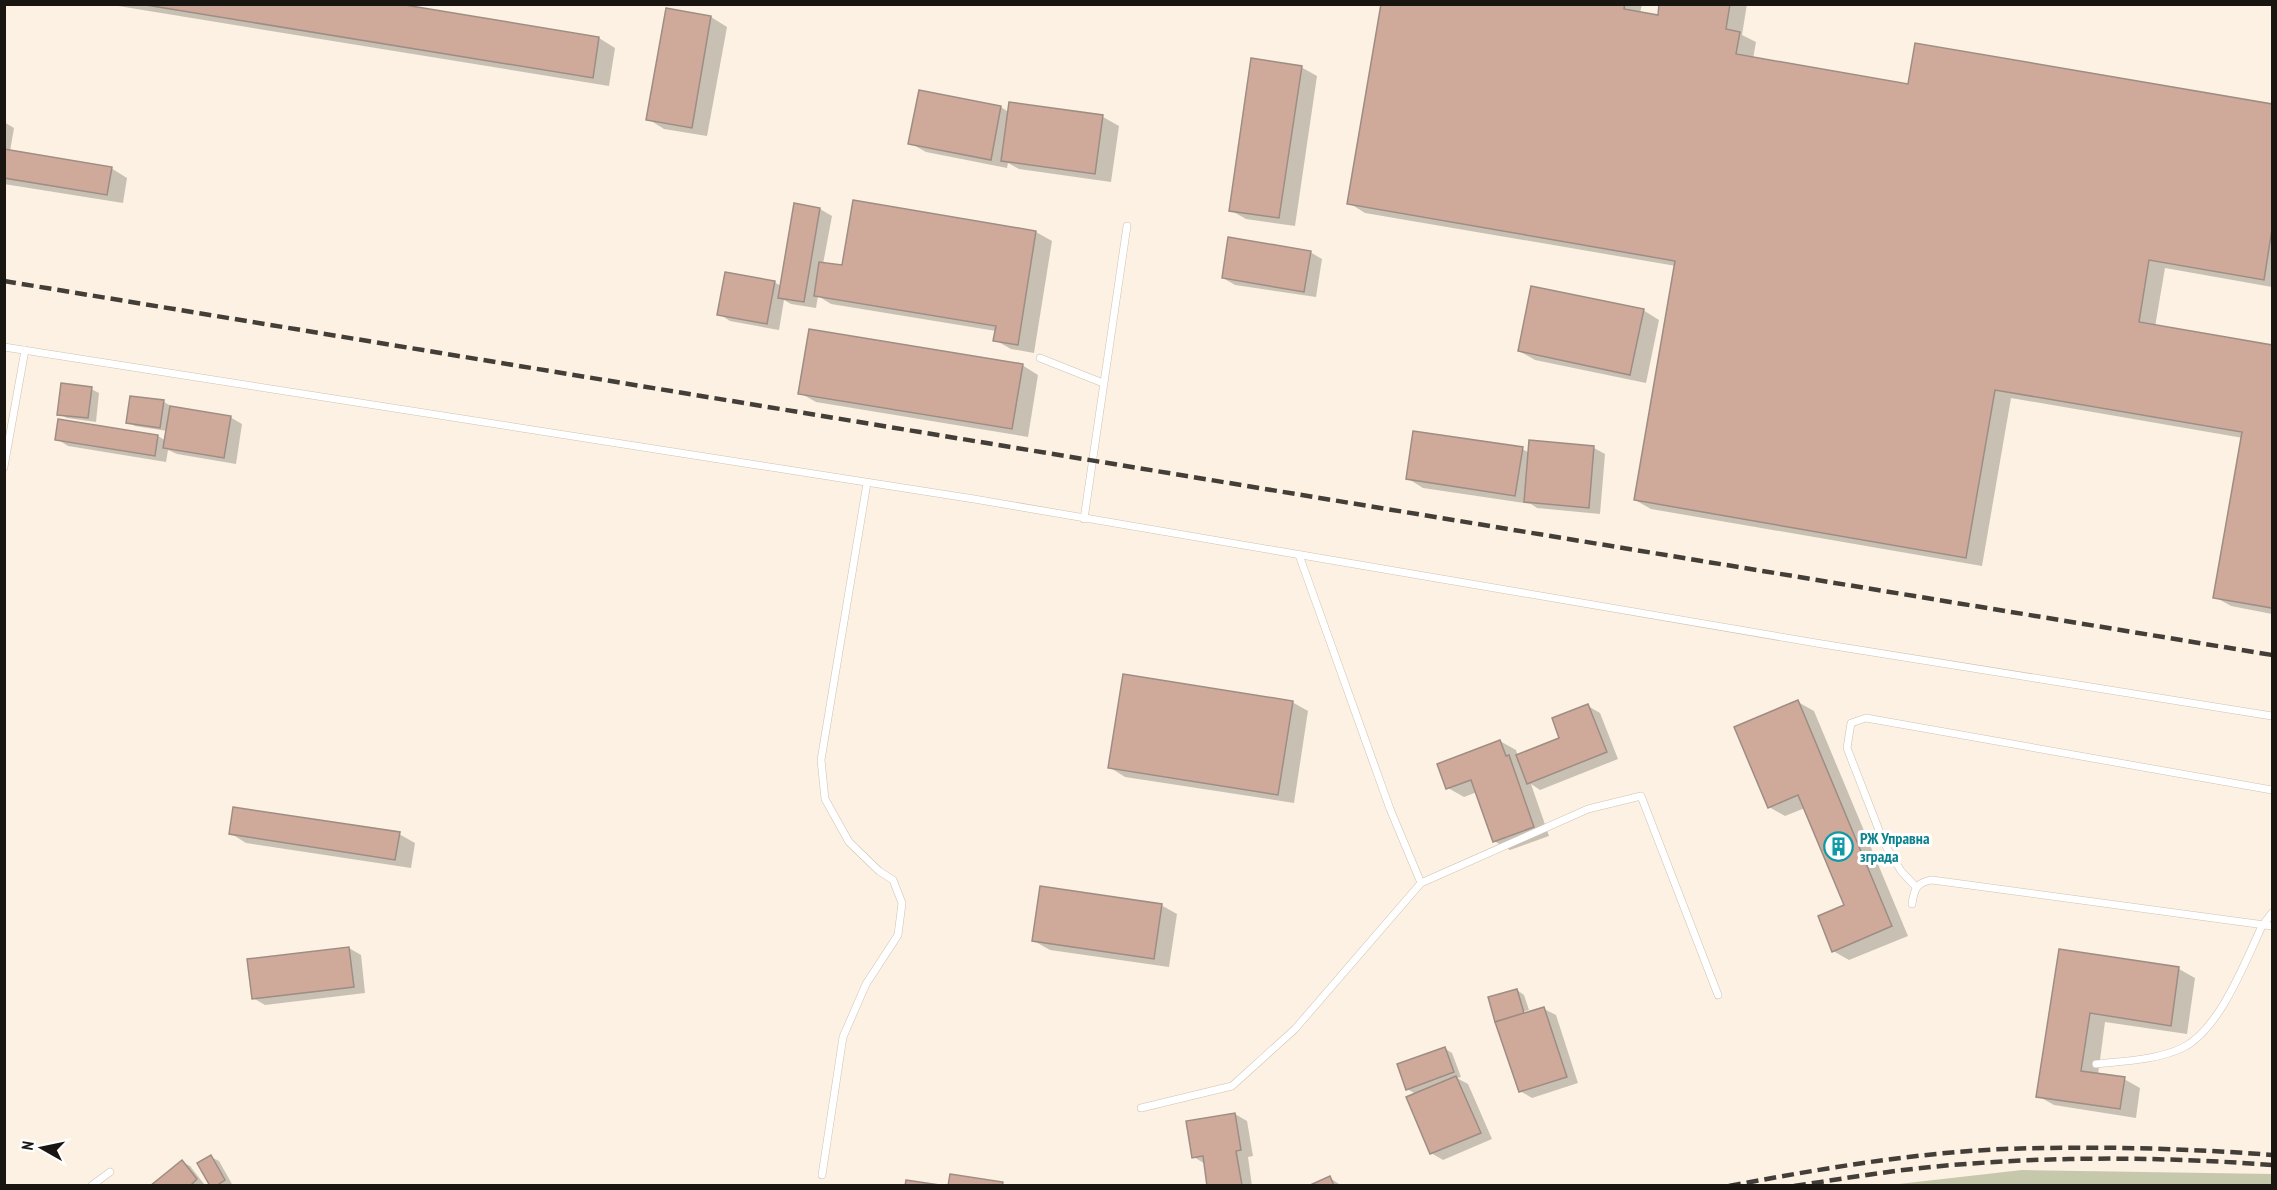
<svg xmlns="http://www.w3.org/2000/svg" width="2277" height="1190" viewBox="0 0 2277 1190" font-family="'PT Sans Narrow',sans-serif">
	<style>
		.green { fill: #c5c8aa }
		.shadow { fill: #0003 }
		.building { fill: #cfa999; stroke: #9e8d85; stroke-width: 1.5 }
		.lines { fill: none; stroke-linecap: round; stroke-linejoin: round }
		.service-casing { stroke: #ccc2b3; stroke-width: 8 }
		.service { stroke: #fff; stroke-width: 7 }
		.rail { stroke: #433e37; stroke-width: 4.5; stroke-dasharray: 12 6; stroke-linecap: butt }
		.labels { text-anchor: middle; stroke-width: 6; stroke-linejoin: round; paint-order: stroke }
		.culture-label { font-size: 16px; font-weight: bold; fill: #0d838f; stroke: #fff; text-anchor: start }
	</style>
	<rect width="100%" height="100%" fill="#fcf1e2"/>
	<!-- green -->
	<polygon class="green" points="2022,1170 2272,1174 2272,1185 1890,1185"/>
	<!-- shadow -->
	<g class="shadow">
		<polygon points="106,4 389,4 599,38 615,48 609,86"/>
		<polygon points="1383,4 1642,4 1640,13 1659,16 1661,4 1747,4 1742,35 1756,42 1753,59 1909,86 1916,44 2272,106 2272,287 2165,268 2155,327 2272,347 2272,614 2231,606 2215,597 2243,438 2011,398 1982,566 1651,509 1635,500 1676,266 1365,213 1349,203"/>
		<polygon points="711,17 727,27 707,136 664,129 648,119"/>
		<polygon points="1301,67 1317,76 1295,226 1246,219 1230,210"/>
		<polygon points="920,92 1001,107 1010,113 1011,104 1103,117 1119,126 1111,182 1019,169 1008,163 1007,168 926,152 910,143"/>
		<polygon points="4,122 14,128 10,151 111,168 127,178 123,203 4,184"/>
		<polygon points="854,202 1036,232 1052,241 1034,353 1011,349 995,340 996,331 831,304 818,296 816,308 791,304 784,300 779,330 730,321 719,314 774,282 781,286 795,205 820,209 832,216 823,264 843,267"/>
		<polygon points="1310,252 1322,259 1316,297 1235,285 1223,278"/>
		<polygon points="1643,310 1659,320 1646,383 1535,360 1519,351"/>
		<polygon points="1022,365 1038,375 1028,437 816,402 800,393"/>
		<polygon points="91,389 99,393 96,422 67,418 59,414"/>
		<polygon points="164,402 171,406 230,417 242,424 236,464 177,454 168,450 166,462 68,446 57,439 158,436 166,441 167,431 135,426 128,422"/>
		<polygon points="1594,448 1605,454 1600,514 1537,508 1531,504 1423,488 1407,478 1522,449 1530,453"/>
		<polygon points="1292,702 1308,711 1294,803 1125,777 1109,767"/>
		<polygon points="1798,702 1814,711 1908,936 1849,960 1833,951 1846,906 1805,808 1785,816 1769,807"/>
		<polygon points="1588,706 1600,713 1618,759 1540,790 1531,784 1549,836 1510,850 1494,841 1477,792 1464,797 1448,788 1500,741 1516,750 1518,756 1561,739"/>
		<polygon points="230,833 399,834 415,843 411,868 246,843"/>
		<polygon points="1161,905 1177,914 1169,967 1050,950 1034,941"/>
		<polygon points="349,948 361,955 365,993 265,1005 253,998"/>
		<polygon points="2060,951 2179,969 2195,978 2187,1034 2105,1022 2098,1075 2124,1079 2140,1088 2136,1118 2054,1105 2038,1096"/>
		<polygon points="1517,990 1524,995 1529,1010 1500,1018 1500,1022 1544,1009 1556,1015 1578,1083 1532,1098 1520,1091 1490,998"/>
		<polygon points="1444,1048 1452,1053 1461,1077 1457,1078 1468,1084 1492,1139 1443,1160 1431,1153 1416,1094 1407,1089"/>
		<polygon points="1235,1114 1247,1121 1253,1156 1248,1157 1252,1186 1209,1186 1205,1164 1194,1157"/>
		<polygon points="211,1157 219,1161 232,1184 212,1186"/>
		<polygon points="182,1162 190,1166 204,1184 152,1186"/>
		<polygon points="1330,1178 1342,1186 1312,1186"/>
	</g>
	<!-- building -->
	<g class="building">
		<polygon points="140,4 399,4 599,37 593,78"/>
		<polygon points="1381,4 1625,4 1624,9 1658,15 1659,4 1730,4 1726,29 1740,32 1736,54 1908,84 1915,43 2272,104 2272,229 2264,280 2149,260 2139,322 2272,345 2272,608 2213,598 2242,432 1995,390 1966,558 1634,500 1675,261 1347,204"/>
		<polygon points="666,8 711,16 692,128 646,120"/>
		<polygon points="1251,58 1302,66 1279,218 1229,211"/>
		<polygon points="919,90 1001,106 991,160 908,144"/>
		<polygon points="1009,102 1103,115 1095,174 1001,161"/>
		<polygon points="4,149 112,167 107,195 4,178"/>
		<polygon points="853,200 1036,231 1018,345 993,341 996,326 814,296 819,262 842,265"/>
		<polygon points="794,203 820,208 804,302 778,298"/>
		<polygon points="1228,237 1311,251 1304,292 1222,278"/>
		<polygon points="725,272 775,281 767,324 717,315"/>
		<polygon points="1531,286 1644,309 1630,375 1518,351"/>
		<polygon points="809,329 1023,364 1012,429 798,394"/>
		<polygon points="61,383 92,387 88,418 57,415"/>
		<polygon points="130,396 164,400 160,428 126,423"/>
		<polygon points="170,406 231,416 224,458 163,448"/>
		<polygon points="58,419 158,435 155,456 55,440"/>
		<polygon points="1413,431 1523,447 1515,496 1406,479"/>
		<polygon points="1529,440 1594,446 1589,508 1524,502"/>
		<polygon points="1123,674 1293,701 1278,795 1108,768"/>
		<polygon points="1798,700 1892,926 1832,952 1818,916 1844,905 1798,795 1768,808 1734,727"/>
		<polygon points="1588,704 1607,752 1527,784 1516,755 1559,738 1552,718"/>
		<polygon points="1500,740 1506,756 1509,755 1534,827 1493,842 1471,780 1446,789 1437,764"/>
		<polygon points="233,807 400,832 395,860 229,834"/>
		<polygon points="1040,886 1162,904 1154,959 1032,941"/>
		<polygon points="349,947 354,987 252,999 247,959"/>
		<polygon points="2059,949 2179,967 2171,1026 2090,1013 2081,1071 2125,1077 2120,1109 2036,1097"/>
		<polygon points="1517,989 1524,1013 1495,1022 1488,997"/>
		<polygon points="1544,1007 1567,1077 1519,1092 1495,1022"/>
		<polygon points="1445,1047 1454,1072 1406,1090 1397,1064"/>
		<polygon points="1456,1076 1481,1133 1430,1154 1406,1097"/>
		<polygon points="1235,1113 1241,1150 1236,1151 1242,1185 1207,1186 1203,1156 1192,1158 1186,1121"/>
		<polygon points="211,1155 225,1180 216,1186 210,1186 197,1163"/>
		<polygon points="182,1160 197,1179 190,1186 150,1186"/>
		<polygon points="950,1174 1003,1182 1002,1186 948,1186"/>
		<polygon points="1330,1176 1334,1186 1308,1186"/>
		<polygon points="906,1180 939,1185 939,1186 905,1186"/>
	</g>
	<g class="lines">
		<defs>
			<g id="service">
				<polyline points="4,347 974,499 1822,644 2272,716"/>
				<polyline points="1040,358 1103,383"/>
				<polyline points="4,467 25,350"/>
				<polyline points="1084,519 1127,226"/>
				<polyline points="1299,555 1390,809 1421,883"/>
				<polyline points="1916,887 1901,871 1884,843 1847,748 1851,723 1866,718 2272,790"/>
				<path d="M1912 904C1914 889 1917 882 1932 880L2272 926"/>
				<path d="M2096 1064C2123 1061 2157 1060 2182 1048 2219 1031 2245 962 2262 926L2272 913"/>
				<polyline points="1141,1108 1232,1086 1295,1029 1421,883 1588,809 1641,796 1718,995"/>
				<polyline points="822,1175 843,1037 866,984 898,935 902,903 893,880 879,871 849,842 825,799 821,760 867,483"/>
				<polyline points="91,1186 110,1172"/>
			</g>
		</defs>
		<!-- service casing -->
		<use href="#service" class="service-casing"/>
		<!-- service -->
		<use href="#service" class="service"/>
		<!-- rail -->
		<g class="rail">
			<polyline points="4,281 2272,655"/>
			<path d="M1729 1186C1819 1169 1912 1153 2004 1149 2093 1146 2184 1148 2272 1155"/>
			<path d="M1794 1186C1847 1178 1900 1169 1953 1165 2059 1156 2167 1157 2272 1165"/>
		</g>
	</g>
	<!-- icons -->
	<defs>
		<symbol id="building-ring" viewBox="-11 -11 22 22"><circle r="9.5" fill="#fff" stroke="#0f9aa8" stroke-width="1.5"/><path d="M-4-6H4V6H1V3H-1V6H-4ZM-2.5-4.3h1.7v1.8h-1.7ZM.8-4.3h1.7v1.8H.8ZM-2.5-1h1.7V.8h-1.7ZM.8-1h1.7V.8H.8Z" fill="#0f9aa8"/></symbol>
	</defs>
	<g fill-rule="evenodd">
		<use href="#building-ring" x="1822" y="830" width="33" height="33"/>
	</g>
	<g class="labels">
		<!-- culture labels -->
		<g class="culture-label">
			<text x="1860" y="844">РЖ Управна<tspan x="1860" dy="18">зграда</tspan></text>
		</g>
	</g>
	<!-- border -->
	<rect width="2277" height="1190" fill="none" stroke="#191510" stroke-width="12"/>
	<!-- north arrow -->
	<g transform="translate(42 1148) rotate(279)" stroke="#ffffff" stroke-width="4.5" paint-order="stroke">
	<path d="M0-4.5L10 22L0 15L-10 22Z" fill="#191510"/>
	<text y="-9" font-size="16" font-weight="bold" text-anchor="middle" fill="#191510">N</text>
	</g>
</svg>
